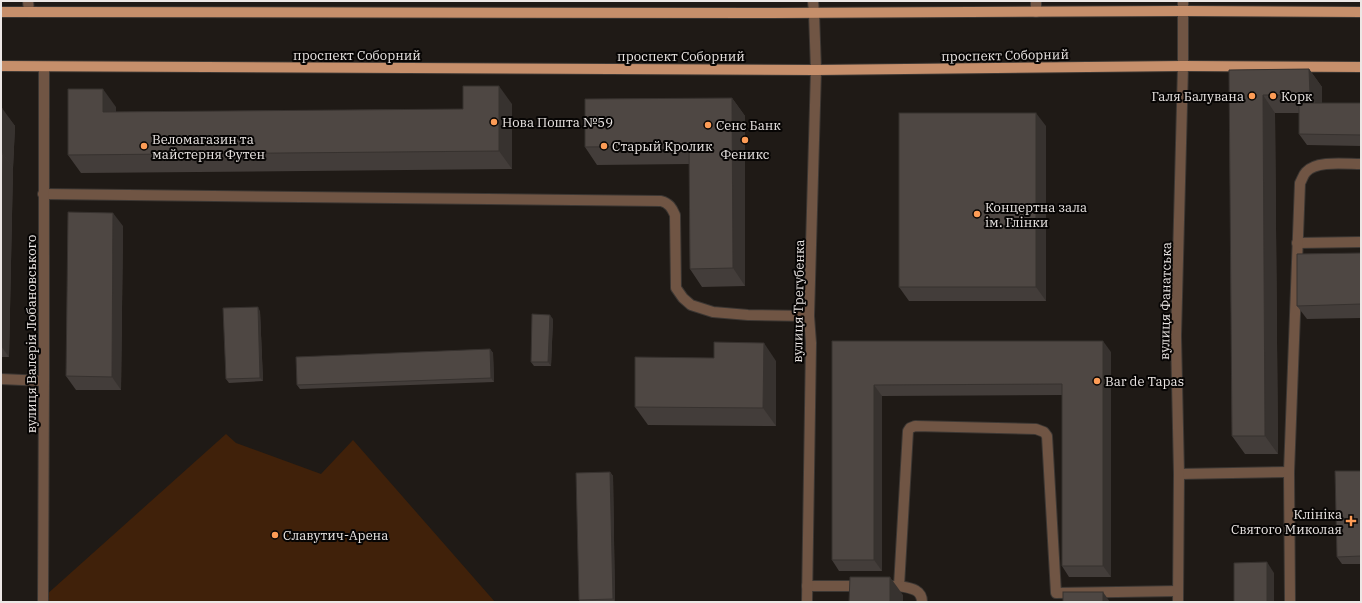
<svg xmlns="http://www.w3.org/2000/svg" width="1362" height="603" viewBox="0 0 1362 603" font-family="'IBM Plex Serif',serif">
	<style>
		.green { fill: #40210a }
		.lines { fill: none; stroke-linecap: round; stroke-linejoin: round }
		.service-casing { stroke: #3c3733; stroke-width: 12 }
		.minor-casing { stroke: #3c3733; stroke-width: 12 }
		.tertiary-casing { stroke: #3c3733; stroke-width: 12 }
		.primary-casing { stroke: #3c3733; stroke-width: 12 }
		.service { stroke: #705544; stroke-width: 10 }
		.minor { stroke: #705544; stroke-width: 10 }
		.tertiary { stroke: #705544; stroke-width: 10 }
		.primary { stroke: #c68f6b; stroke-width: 10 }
		.wall { fill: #433d3a }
		.shaded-wall { fill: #37322f }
		.building { fill: #4e4743; stroke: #37322f }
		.poi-dot { fill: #fd9c56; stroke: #070504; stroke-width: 1.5 }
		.labels { text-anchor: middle; stroke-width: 4; stroke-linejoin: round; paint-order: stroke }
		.street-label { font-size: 13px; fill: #ece7e5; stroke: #070504 }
		.poi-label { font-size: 13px; fill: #ece7e5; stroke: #070504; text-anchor: start }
	</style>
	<rect width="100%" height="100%" fill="#1f1a16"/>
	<!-- green -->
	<polygon class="green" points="226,434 236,443 321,474 353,440 495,602 49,602 45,596"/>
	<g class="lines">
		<defs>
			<g id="service">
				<polyline points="1036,12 1036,1"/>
				<path d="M43 194 661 201C669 203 672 208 675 215L676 288 683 298 691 305 713 312 748 315 809 316"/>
				<polyline points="1297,243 1361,242"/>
				<polyline points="1,379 44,381"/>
				<polyline points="1179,474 1289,472"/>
				<polyline points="807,586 863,586"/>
				<polyline points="883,586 899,586 908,431 910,428 915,426 1036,429 1044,432 1047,436 1056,593 1178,591"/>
				<path d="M899 586C910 588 922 589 922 602"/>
				<path d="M1290 602 1289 472 1300 183C1302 180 1303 175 1306 172 1316 160 1346 164 1361 164"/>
			</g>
			<g id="minor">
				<polyline points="28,1 29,12"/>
				<polyline points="43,602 44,381 44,67"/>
				<polyline points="807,602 811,343 809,316 816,70 814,13"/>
				<polyline points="1178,602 1179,474 1176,336 1183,66 1183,11"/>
			</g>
			<g id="tertiary">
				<polyline points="813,1 814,13"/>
				<polyline points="1183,1 1183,11"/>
			</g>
			<g id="primary">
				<polyline points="1,12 775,13 1183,11 1361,12"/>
				<polyline points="1,66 816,70 1183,66 1361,67"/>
			</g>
		</defs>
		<!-- service casing -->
		<use href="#service" class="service-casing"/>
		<!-- minor casing -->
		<use href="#minor" class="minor-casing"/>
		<!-- tertiary casing -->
		<use href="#tertiary" class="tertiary-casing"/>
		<!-- primary casing -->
		<use href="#primary" class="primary-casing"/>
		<!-- service -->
		<use href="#service" class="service"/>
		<!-- minor -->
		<use href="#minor" class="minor"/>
		<!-- tertiary -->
		<use href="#tertiary" class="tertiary"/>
		<!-- primary -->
		<use href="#primary" class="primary"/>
	</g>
	<!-- wall -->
	<g class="wall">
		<polygon points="1309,69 1322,87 1322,103 1361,103 1361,146 1307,145 1299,134 1299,113 1275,113 1278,454 1245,454 1232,436 1229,70"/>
		<polygon points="732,98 745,116 745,286 702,287 690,269 689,164 597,165 585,147"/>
		<polygon points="512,104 512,169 81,173 68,155 116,107 116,112 463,109"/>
		<polygon points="1,108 15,126 13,168 9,357 1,357"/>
		<polygon points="1046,126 1046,301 909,301 899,287"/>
		<polygon points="123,226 121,390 76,390 66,376"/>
		<polygon points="1361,253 1361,318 1307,319 1297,306"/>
		<polygon points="260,311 263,381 229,383 226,379"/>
		<polygon points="553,319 551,366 534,366 531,362"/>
		<polygon points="832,341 1111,352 1111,577 1069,577 1062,566 1062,395 882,396 882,571 839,571 832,560"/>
		<polygon points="490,349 493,353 494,382 300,389 297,385"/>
		<polygon points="714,358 776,361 776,426 648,425 635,407"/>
		<polygon points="1361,471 1361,564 1342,564 1337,557"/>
		<polygon points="610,472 613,476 615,602 581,602 579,600"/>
	</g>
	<!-- shaded-wall -->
	<g class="shaded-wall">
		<polygon points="1309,69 1322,87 1322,113 1310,95"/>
		<polygon points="499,86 512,104 512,169 499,151"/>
		<polygon points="103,89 116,107 116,130 103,112"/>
		<polygon points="1263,95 1275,113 1278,454 1265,436"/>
		<polygon points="732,98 745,116 745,286 733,268"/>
		<polygon points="2,108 15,126 13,168 1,151"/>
		<polygon points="1036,113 1046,126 1046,301 1036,287"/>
		<polygon points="3,154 13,168 9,357 1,346 1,255"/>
		<polygon points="113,213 123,226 121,390 112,377"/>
		<polygon points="258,307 260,311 263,381 260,378"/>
		<polygon points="550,315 553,319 551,366 548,362"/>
		<polygon points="1103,341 1111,352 1111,577 1103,566"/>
		<polygon points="764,343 776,361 776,426 763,408"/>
		<polygon points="490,349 493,353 494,382 491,378"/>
		<polygon points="874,385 882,396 882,571 874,560"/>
		<polygon points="610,472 613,476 615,602 613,599"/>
		<polygon points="1267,562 1274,573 1274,602 1267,602"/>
		<polygon points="890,577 903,595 903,602 890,602"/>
		<polygon points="1103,592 1110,602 1103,602"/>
	</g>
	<!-- building -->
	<g class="building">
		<polygon points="1309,69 1310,95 1263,95 1265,436 1232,436 1229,70"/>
		<polygon points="463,86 499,86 499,151 68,155 68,89 103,89 103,112 463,109"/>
		<polygon points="732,98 733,268 690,269 689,146 585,147 585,99"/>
		<polygon points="1299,103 1361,103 1361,135 1299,134"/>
		<polygon points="1,108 2,108 1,131"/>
		<rect x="899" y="113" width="137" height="174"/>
		<polygon points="1,154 3,154 1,255"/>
		<polygon points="68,212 113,213 112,377 66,376"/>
		<polygon points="1361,253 1361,304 1297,306 1297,254"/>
		<polygon points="258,307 260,378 226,379 223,308"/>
		<polygon points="532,314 550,315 548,362 531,362"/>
		<polygon points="832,341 1103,341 1103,566 1062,566 1062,384 874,385 874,560 832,560"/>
		<polygon points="714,342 764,343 763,408 635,407 635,357 714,358"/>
		<polygon points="490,349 491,378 297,385 296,357"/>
		<polygon points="1335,471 1361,471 1361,556 1337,557"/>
		<polygon points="610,472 613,599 579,600 576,473"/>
		<polygon points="1267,562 1267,602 1234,602 1234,563"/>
		<polygon points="850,577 890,577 890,602 849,602"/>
		<rect x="1063" y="592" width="40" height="10"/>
	</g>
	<!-- markers -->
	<g class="poi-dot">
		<circle cx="1252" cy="96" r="4"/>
		<circle cx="1273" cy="96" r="4"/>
		<circle cx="494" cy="122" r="4"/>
		<circle cx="708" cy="125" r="4"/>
		<circle cx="745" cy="140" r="4"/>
		<circle cx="144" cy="146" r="4"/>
		<circle cx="604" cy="146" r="4"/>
		<circle cx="977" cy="214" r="4"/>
		<circle cx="1097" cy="381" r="4"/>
		<path d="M1349 515h4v4h4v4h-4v4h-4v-4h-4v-4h4z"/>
		<circle cx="275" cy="535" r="4"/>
	</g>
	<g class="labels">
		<!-- street labels -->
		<g class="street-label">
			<text x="357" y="60">проспект Соборний</text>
			<text transform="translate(1005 55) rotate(-1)" y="5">проспект Соборний</text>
			<text x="681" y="61">проспект Соборний</text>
			<text transform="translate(798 301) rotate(-89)" y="5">вулиця Трегубенка</text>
			<text transform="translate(1165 301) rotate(-89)" y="5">вулиця Фанатська</text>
			<text transform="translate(31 334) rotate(-90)" y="5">вулиця Валерія Лобановського</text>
		</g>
		<!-- poi labels -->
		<g class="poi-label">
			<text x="1244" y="101" text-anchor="end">Галя Балувана</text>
			<text x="1281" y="101">Корк</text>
			<text x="502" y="127">Нова Пошта №59</text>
			<text x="716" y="130">Сенс Банк</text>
			<text x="152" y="144">Веломагазин та<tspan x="152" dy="15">майстерня Футен</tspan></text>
			<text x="612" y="151">Старый Кролик</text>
			<text x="745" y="159" text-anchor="middle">Феникс</text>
			<text x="985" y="212">Концертна зала<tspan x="985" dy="15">ім. Глінки</tspan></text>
			<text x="1105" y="386">Bar de Tapas</text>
			<text x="1342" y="519" text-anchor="end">Клініка<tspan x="1342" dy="15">Святого Миколая</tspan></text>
			<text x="283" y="540">Славутич-Арена</text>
		</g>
	</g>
	<!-- border -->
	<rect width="1362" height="603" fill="none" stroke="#ece7e5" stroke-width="4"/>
</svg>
